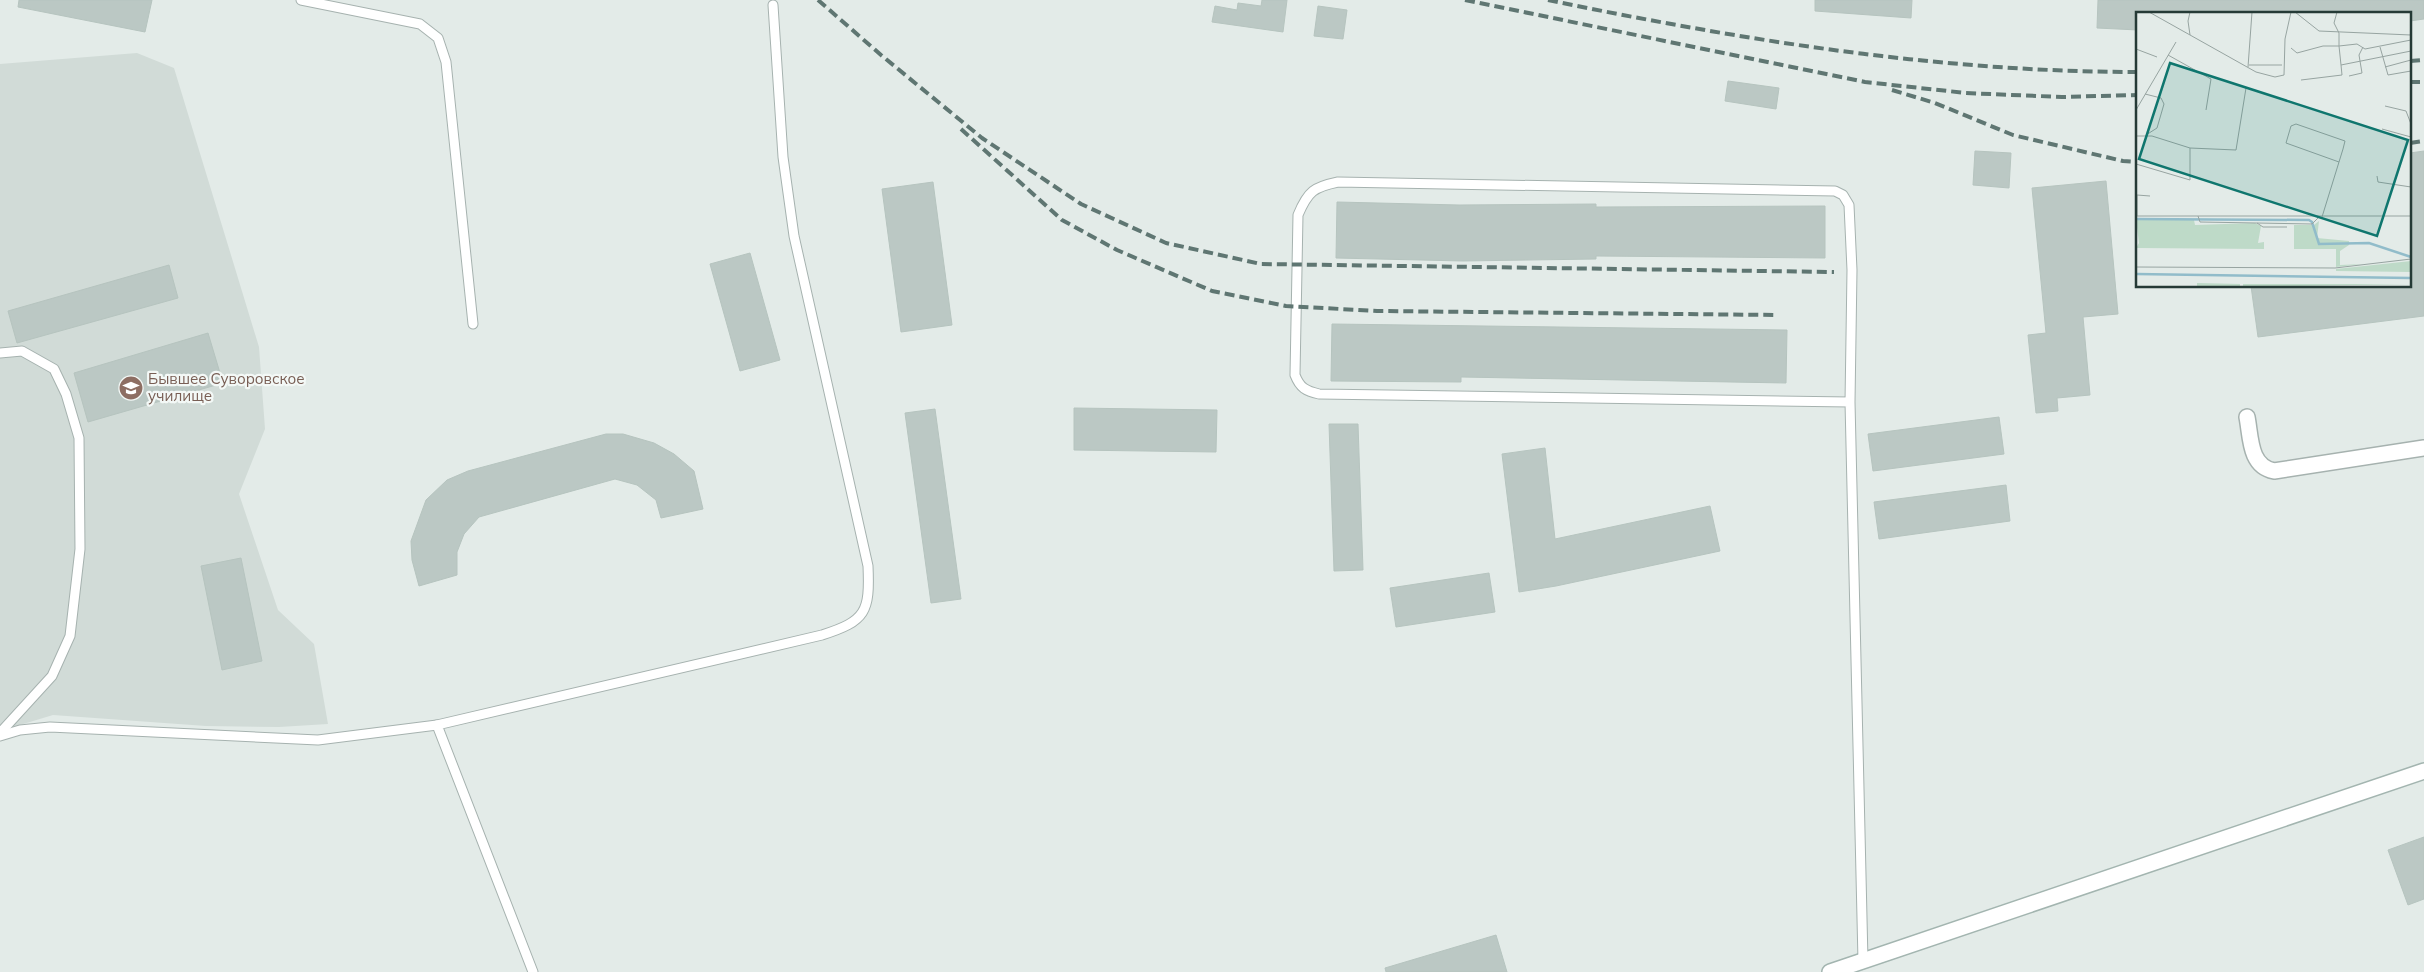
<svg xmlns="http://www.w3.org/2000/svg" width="2424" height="972" viewBox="0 0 2424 972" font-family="Mulish,sans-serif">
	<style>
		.built { fill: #d1dbd7 }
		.building { fill: #bbc8c4; stroke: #b6c4bf }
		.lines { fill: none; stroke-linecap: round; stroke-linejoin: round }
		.lane-casing { stroke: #a6b2af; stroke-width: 11 }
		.street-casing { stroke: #a6b2af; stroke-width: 18 }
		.secondary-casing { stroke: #a3b5b0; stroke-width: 18 }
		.lane { stroke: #fff; stroke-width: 9 }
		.street { stroke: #fff; stroke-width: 15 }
		.secondary { stroke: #fff; stroke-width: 15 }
		.rail { stroke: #5f7672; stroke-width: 4; stroke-dasharray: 10 5; stroke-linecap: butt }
		.labels { text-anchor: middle; stroke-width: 4.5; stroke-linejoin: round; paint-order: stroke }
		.education-label { font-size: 15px; fill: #785e54; stroke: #f3f8f6; text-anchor: start }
		.inset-river { fill: none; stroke: #91bcca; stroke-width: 2.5 }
		.inset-road { fill: none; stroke: #97a4a1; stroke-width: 1 }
		.view { fill: #0f766e; fill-opacity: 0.15; stroke: #0f766e; stroke-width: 2.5 }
		.inset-edge { fill: none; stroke: #253a36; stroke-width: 2.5 }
	</style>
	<rect width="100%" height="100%" fill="#e3ebe8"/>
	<!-- built -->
	<polygon class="built" points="137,53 174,68 259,347 265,429 239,494 278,610 314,644 328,724 279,727 206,726 53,715 0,731 0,64"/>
	<!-- building -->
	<g class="building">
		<polygon points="19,0 152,0 145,32 18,7"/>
		<polygon points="1262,0 1287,0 1283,32 1212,22 1215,6 1237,10 1238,3 1261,6"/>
		<polygon points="1815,0 1912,0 1911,18 1815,11"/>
		<polygon points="2098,0 2424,0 2424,19 2410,21 2410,14 2138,14 2138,30 2097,28"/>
		<polygon points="1318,6 1347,10 1343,39 1314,36"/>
		<polygon points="1728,81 1779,88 1776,109 1725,101"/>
		<polygon points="1975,151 2011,153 2009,188 1973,185"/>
		<polygon points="2424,151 2424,316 2258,337 2251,286 2410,286 2410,153"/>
		<polygon points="2106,181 2118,314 2083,317 2090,395 2057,398 2058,411 2036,413 2028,335 2046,333 2032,188"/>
		<polygon points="933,182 952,325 901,332 882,189"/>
		<polygon points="1337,202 1459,205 1596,204 1596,207 1825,206 1825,258 1596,256 1596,259 1463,261 1336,258"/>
		<polygon points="750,253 780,360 740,371 710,264"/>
		<polygon points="169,265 178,298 17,343 8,311"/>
		<polygon points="1332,324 1787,330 1786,383 1461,377 1461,382 1331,381"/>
		<polygon points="208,333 223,383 88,422 74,373"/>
		<polygon points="1074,408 1217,410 1216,452 1074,450"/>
		<polygon points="935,409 961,599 931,603 905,413"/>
		<polygon points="1999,417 2004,454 1873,471 1868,434"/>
		<polygon points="1329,424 1358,424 1363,570 1334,571"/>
		<polygon points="606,434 623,434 654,443 674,454 694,471 703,509 661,518 656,500 637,485 615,479 479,517 464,534 457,552 457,575 419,586 412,560 411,541 426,500 447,480 468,471"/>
		<polygon points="1545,448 1555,539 1710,506 1720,551 1556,586 1519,592 1502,454"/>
		<polygon points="2006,485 2010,521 1879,539 1874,502"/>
		<polygon points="241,558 262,661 222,670 201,566"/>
		<polygon points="1489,573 1495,612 1396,627 1390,588"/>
		<polygon points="2424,837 2424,899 2408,905 2388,850"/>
		<polygon points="1496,935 1507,972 1386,972 1385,968"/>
	</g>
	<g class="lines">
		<defs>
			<g id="lane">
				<polyline points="301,0 420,24 438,38 446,62 473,324"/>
				<polyline points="0,353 22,351 54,369 66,394 79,438 80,549 70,636 52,676 0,733"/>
				<path d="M1850 402 1319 394C1306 391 1300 388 1295 375L1298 215C1308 191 1314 187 1338 182L1835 191 1843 195 1849 205 1852 270 1850 402 1863 961"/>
				<polyline points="0,736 20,730 50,727 318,740 437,725"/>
				<path d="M533 972 437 725 822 635C866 621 870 612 868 566L794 236 783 157 773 5"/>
			</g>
			<path id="street" d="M2247 417C2251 437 2249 466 2274 471L2424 448"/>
			<polyline id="secondary" points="1830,972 2424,771"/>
		</defs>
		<!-- lane casing -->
		<use href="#lane" class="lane-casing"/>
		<!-- street casing -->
		<use href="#street" class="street-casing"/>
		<!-- secondary casing -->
		<use href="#secondary" class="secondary-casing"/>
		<!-- lane -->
		<use href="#lane" class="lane"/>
		<!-- street -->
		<use href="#street" class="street"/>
		<!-- secondary -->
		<use href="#secondary" class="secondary"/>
		<!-- rail -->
		<g class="rail">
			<polyline points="818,0 881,55 982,138 1081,204 1166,243 1261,264 1834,272"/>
			<polyline points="1465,0 1865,82 1966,93 2062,97 2138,95"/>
			<path d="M1548 0C1742 40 1939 72 2138 72"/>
			<polyline points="2410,61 2424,60"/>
			<polyline points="2410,82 2424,82"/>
			<polyline points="1892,90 1935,103 2013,135 2123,161 2138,162"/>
			<polyline points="961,129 1062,220 1117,250 1212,291 1286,306 1377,311 1776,315"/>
			<polyline points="2410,143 2424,141"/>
		</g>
	</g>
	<!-- icons -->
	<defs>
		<symbol id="university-disc" viewBox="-11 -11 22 22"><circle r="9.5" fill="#8d6e63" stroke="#f3f8f6"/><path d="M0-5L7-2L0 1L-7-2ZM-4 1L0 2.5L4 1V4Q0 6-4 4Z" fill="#fff"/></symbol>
	</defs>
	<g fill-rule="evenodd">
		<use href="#university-disc" x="117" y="374" width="28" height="28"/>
	</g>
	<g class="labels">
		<!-- education labels -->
		<g class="education-label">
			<text x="148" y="384">Бывшее Суворовское<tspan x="148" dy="17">училище</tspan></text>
		</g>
	</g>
	<!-- overview -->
	<g transform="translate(2136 12)">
		<rect width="275" height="275" fill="#e3ebe8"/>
		<path d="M0 208H58L59 213 119 211 125 214 122 231 128 230V237L0 236 3 231ZM183 209 181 226 213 229V233L204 239V253L227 252 200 255V237H158V213H178ZM275 249V260L200 259V257ZM61 271 104 272V275H61ZM107 272H275L107 275Z" fill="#bedac8"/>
		<path class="inset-river" d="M0 207 173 208 176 210 183 232 233 231 275 245M0 262 275 266"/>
		<path class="inset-road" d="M13 0 120 60 139 65 148 63 149 27 155 0M159 0 183 19 275 23M201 0 198 11 203 21V34L221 32 229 37 275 28M54 23 52 9 54 0M244 35 252 63 275 59M155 36 161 41 187 34H203L205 53 275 39M0 37 21 45M32 43 75 67 70 98M113 53H146M112 55 116 0M249 55 275 48M213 64 226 61 223 43 227 35M165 68 206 63 205 53M9 82 25 86 28 92 21 116 10 123M249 94 270 99 275 112M0 98 40 30M246 117 275 125M0 124H16L54 136M0 152 54 168V136L100 138 110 76M241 164 242 170 275 175M0 204H275M1 204V183L14 184M62 204 64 210 176 212 183 205M186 205 207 137 209 129 160 112 155 114 150 131 203 150M121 211 127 215H151M0 255 199 256 275 247"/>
		<path class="view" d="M34 51 272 128 241 224 3 147Z"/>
		<rect width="275" height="275" class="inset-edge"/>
	</g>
</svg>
